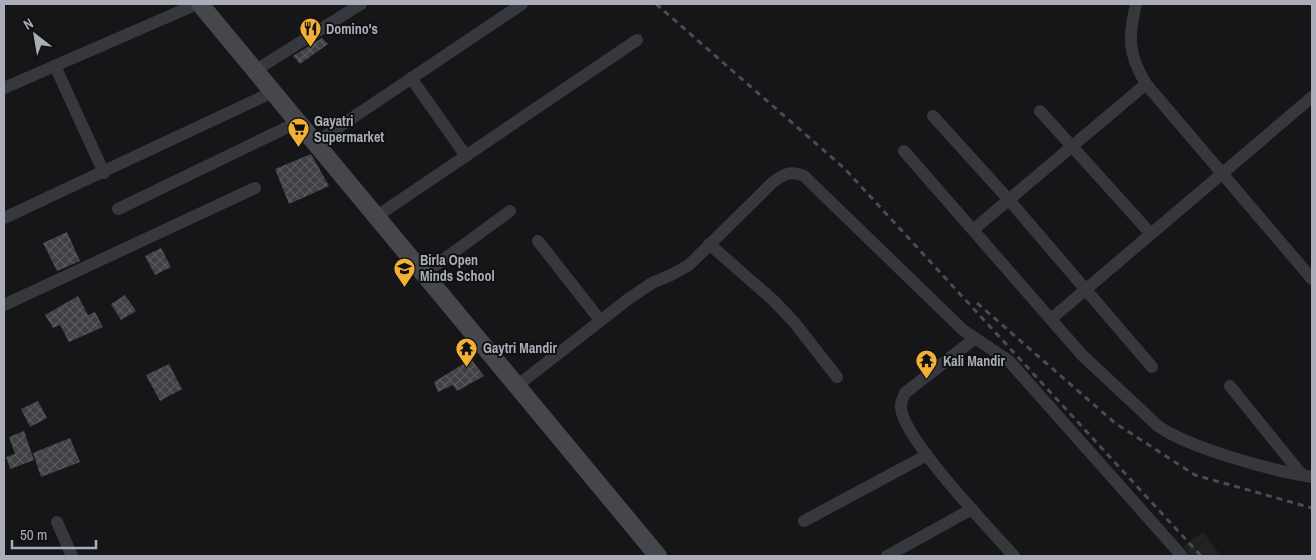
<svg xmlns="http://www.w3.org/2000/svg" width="1316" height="560" viewBox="0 0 1316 560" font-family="'Archivo Narrow',sans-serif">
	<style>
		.built { fill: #222225 }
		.building { fill: url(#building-cross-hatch) }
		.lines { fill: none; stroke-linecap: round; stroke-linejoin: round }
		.street { stroke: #37383d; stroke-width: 12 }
		.secondary { stroke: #45474d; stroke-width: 18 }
		.rail { stroke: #4a4c52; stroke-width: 3; stroke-dasharray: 6 5; stroke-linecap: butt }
		.labels { text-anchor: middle; stroke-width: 4; stroke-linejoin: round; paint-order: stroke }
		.poi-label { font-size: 14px; font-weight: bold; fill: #a8adb8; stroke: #111113; text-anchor: start }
	</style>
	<defs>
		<pattern id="building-cross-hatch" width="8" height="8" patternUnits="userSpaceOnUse" patternTransform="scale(1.25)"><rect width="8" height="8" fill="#404145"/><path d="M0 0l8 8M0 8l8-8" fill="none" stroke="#595a5e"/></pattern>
	</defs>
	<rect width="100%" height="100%" fill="#161618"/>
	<!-- built -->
	<polygon class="built" points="1203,532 1221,556 1191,556 1183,546"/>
	<!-- building -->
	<g class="building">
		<polygon points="322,38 328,44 300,64 293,56"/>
		<polygon points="311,154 329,186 289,204 275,169"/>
		<polygon points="67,232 80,261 57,271 43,243"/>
		<polygon points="161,248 171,267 155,275 145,256"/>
		<polygon points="125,295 136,311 121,320 111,304"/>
		<polygon points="78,296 88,315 95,312 103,327 69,342 60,325 53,328 45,315"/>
		<polygon points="471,359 484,376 457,391 453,385 438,392 434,382"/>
		<polygon points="169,364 182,389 160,401 146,375"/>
		<polygon points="38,401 47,418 30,427 21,409"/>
		<polygon points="24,431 34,460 10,469 6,457 15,454 9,437"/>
		<polygon points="70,438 80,462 41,477 33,453"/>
	</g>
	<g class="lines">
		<!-- street -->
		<g class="street">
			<path d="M1136 4C1128 38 1128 54 1146 84L1312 279"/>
			<polyline points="55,66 104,173"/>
			<polyline points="256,70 361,4"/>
			<polyline points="411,78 466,156"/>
			<polyline points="4,88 197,4"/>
			<polyline points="1040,111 1151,234"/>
			<polyline points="933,116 1009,200 1152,367"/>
			<polyline points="315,143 522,4"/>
			<path d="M904 151 1082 355 1158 426C1189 448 1273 471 1312 477"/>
			<polyline points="118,209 298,122"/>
			<polyline points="377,216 637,40"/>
			<polyline points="4,218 273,92"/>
			<polyline points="974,229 1146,84"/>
			<polyline points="538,241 600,320"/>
			<polyline points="709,244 773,300 794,322 837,377"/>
			<polyline points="425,273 510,211"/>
			<polyline points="4,305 255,188"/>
			<polyline points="1051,319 1312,97"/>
			<path d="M974 339 905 393C903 398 900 403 901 408 904 440 990 529 1014 556"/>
			<path d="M518 385 627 300 652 283 671 275 689 265 773 182C784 174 791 170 804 176L963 330 1009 361 1182 556"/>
			<polyline points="1230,386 1302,475"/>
			<polyline points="804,521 927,455"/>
			<polyline points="57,522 72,556"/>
			<polyline points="887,556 972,509"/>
		</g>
		<!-- secondary -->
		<polyline class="secondary" points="200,4 658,556"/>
		<!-- rail -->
		<g class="rail">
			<polyline points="656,4 845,169 1201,556"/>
			<polyline points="977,303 1115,423 1195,475 1312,508"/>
		</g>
	</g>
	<!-- icons -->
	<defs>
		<symbol id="restaurant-pin" viewBox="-11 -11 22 30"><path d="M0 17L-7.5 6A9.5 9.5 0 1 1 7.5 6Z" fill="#f2b134" stroke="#111113"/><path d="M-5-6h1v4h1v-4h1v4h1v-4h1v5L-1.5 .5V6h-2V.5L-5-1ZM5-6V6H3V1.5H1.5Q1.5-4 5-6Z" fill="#111"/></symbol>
		<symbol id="supermarket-pin" viewBox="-11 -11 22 30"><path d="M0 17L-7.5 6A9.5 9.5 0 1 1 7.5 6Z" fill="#f2b134" stroke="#111113"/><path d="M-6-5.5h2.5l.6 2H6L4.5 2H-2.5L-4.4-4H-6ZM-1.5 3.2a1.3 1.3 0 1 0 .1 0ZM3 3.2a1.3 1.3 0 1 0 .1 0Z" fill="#111"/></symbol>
		<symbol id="school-pin" viewBox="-11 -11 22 30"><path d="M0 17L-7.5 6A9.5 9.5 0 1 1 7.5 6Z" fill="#f2b134" stroke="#111113"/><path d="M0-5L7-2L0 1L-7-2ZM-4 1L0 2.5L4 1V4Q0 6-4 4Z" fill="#111"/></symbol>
		<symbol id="temple-pin" viewBox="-11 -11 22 30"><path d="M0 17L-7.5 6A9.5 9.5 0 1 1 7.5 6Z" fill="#f2b134" stroke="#111113"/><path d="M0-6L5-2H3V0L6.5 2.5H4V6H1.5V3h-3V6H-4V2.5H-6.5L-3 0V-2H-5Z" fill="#111"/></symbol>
	</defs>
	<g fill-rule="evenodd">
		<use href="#restaurant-pin" x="298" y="16" width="25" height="34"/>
		<use href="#supermarket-pin" x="286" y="116" width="25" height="34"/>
		<use href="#school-pin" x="392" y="256" width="25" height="34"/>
		<use href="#temple-pin" x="454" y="336" width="25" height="34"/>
		<use href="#temple-pin" x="914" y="348" width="25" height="34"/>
	</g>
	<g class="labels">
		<!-- poi labels -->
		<g class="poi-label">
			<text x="326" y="34">Domino's</text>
			<text x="314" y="126">Gayatri<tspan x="314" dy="16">Supermarket</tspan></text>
			<text x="420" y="265">Birla Open<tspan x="420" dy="16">Minds School</tspan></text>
			<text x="483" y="353">Gaytri Mandir</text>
			<text x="943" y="366">Kali Mandir</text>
		</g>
	</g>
	<!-- border -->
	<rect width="1316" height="560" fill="none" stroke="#a8adb8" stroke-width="10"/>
	<!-- north arrow -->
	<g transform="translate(35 35) rotate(329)" stroke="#111113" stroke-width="4" paint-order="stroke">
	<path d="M0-4L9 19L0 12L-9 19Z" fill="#a8adb8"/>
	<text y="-8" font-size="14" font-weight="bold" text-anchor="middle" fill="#a8adb8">N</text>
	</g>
	<!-- scale -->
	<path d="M12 540v8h84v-8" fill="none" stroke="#a8adb8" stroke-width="2.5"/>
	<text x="20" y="540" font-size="15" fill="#a8adb8" stroke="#111113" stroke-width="4" paint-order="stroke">50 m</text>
</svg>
